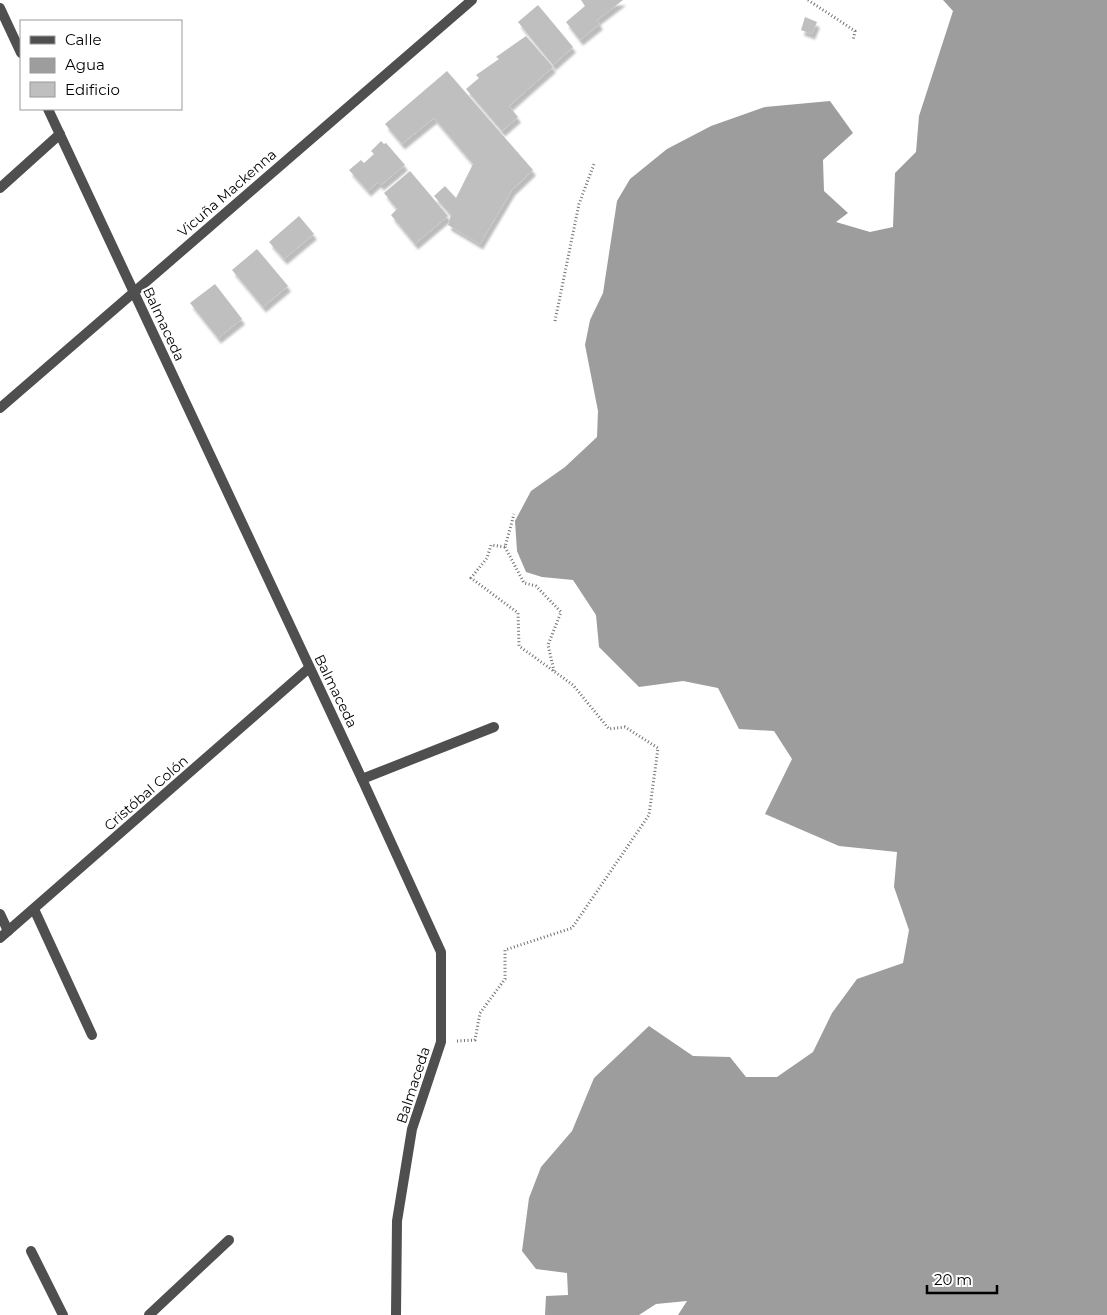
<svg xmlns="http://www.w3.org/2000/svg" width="1107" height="1315" viewBox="0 0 1107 1315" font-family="Montserrat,sans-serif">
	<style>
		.water { fill: #9d9d9d }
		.building { fill: #bfbfbf; filter: url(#shadow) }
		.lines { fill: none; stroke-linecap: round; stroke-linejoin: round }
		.path { stroke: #717171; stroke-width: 3; stroke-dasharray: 1 2.5; stroke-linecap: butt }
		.lane { stroke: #4f4f4f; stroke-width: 10 }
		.street { stroke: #4f4f4f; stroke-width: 10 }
		.labels { text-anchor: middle; stroke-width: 4.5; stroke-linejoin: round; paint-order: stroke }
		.street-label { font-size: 14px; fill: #000; stroke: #fff }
	</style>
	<defs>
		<filter id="shadow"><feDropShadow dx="3" dy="5.5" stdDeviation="1" flood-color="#0004"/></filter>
	</defs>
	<rect width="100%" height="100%" fill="#fff"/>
	<!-- water -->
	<polygon class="water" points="943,0 1107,0 1107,1315 678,1315 687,1301 656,1304 639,1315 545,1315 546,1296 568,1295 567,1273 536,1269 522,1251 529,1198 541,1167 572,1131 594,1078 649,1026 693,1056 730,1057 746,1077 777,1077 813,1052 832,1013 857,979 903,963 909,930 894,887 897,852 839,846 765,814 792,759 774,731 739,729 718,688 683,681 639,687 599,647 596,615 573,580 542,577 526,572 517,551 515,521 531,491 565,467 597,437 598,411 585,345 590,320 603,293 617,201 630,179 667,149 711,126 765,107 830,101 853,133 823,160 824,191 848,213 836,222 870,232 893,227 895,173 916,152 919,116 953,11"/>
	<!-- building -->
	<g class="building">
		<polygon points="581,0 623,0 597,20 600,24 580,40 566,22 585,6"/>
		<polygon points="538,5 573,47 553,65 518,22"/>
		<polygon points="805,17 817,22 812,34 801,30"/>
		<polygon points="526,36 553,67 509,106 518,117 502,131 466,89 479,78 476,75 499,59 496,57"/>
		<polygon points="447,71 533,170 512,190 480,244 448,225 451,215 434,196 445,186 456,198 473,164 434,118 402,144 385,124"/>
		<polygon points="381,141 384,144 386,143 405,165 381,185 378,182 368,191 349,170 361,160 364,163 374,154 371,151"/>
		<polygon points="410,171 448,216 415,244 391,215 397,209 384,193"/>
		<polygon points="299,216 314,234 284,259 269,242"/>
		<polygon points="257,249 288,286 263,307 232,270"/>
		<polygon points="215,284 242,319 218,338 190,303"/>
	</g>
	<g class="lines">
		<!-- path -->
		<g class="path">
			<polyline points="808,0 855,31 853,41"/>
			<polyline points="555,321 579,204 594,164"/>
			<polyline points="505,547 524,583 536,586 561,612 548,645 554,671"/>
			<polyline points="457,1041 475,1040 480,1013 505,979 505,950 572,928 649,815 658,748 625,727 609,729 573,685 519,646 518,613 471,578 487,558 491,545 505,547 514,514"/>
		</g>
		<!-- lane -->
		<g class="lane">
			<polyline points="0,188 60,134"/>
			<polyline points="362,779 494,727"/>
		</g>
		<!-- street -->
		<g class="street">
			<polyline points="0,8 21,53"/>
			<polyline points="48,109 362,779 441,952 441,1042 412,1129 397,1221 396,1315"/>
			<polyline points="0,408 472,0"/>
			<polyline points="34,909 92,1035"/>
			<polyline points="0,914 8,931"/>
			<polyline points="0,938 309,668"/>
			<polyline points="31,1251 63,1315"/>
			<polyline points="149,1315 229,1240"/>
		</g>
	</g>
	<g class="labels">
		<!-- street labels -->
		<g class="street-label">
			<text transform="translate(227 193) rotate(-41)" y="5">Vicuña Mackenna</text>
			<text transform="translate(164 324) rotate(65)" y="5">Balmaceda</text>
			<text transform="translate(336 691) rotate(64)" y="5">Balmaceda</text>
			<text transform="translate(146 793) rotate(-41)" y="5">Cristóbal Colón</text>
			<text transform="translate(413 1085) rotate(-72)" y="5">Balmaceda</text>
		</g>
	</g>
	<!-- legend -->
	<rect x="20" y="20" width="162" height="90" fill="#ffffff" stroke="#999999"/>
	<rect x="30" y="36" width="25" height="8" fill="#4f4f4f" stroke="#999999"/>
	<text x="65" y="45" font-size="15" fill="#000000">Calle</text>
	<rect x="30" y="58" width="25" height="15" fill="#9d9d9d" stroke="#999999"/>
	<text x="65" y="70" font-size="15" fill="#000000">Agua</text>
	<rect x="30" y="82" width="25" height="15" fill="#bfbfbf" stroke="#999999"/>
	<text x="65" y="95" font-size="15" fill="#000000">Edificio</text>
	<!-- scale -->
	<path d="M927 1285v8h70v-8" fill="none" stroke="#000000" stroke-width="2.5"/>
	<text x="934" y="1285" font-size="15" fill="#000000" stroke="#ffffff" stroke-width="4" paint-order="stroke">20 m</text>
</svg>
